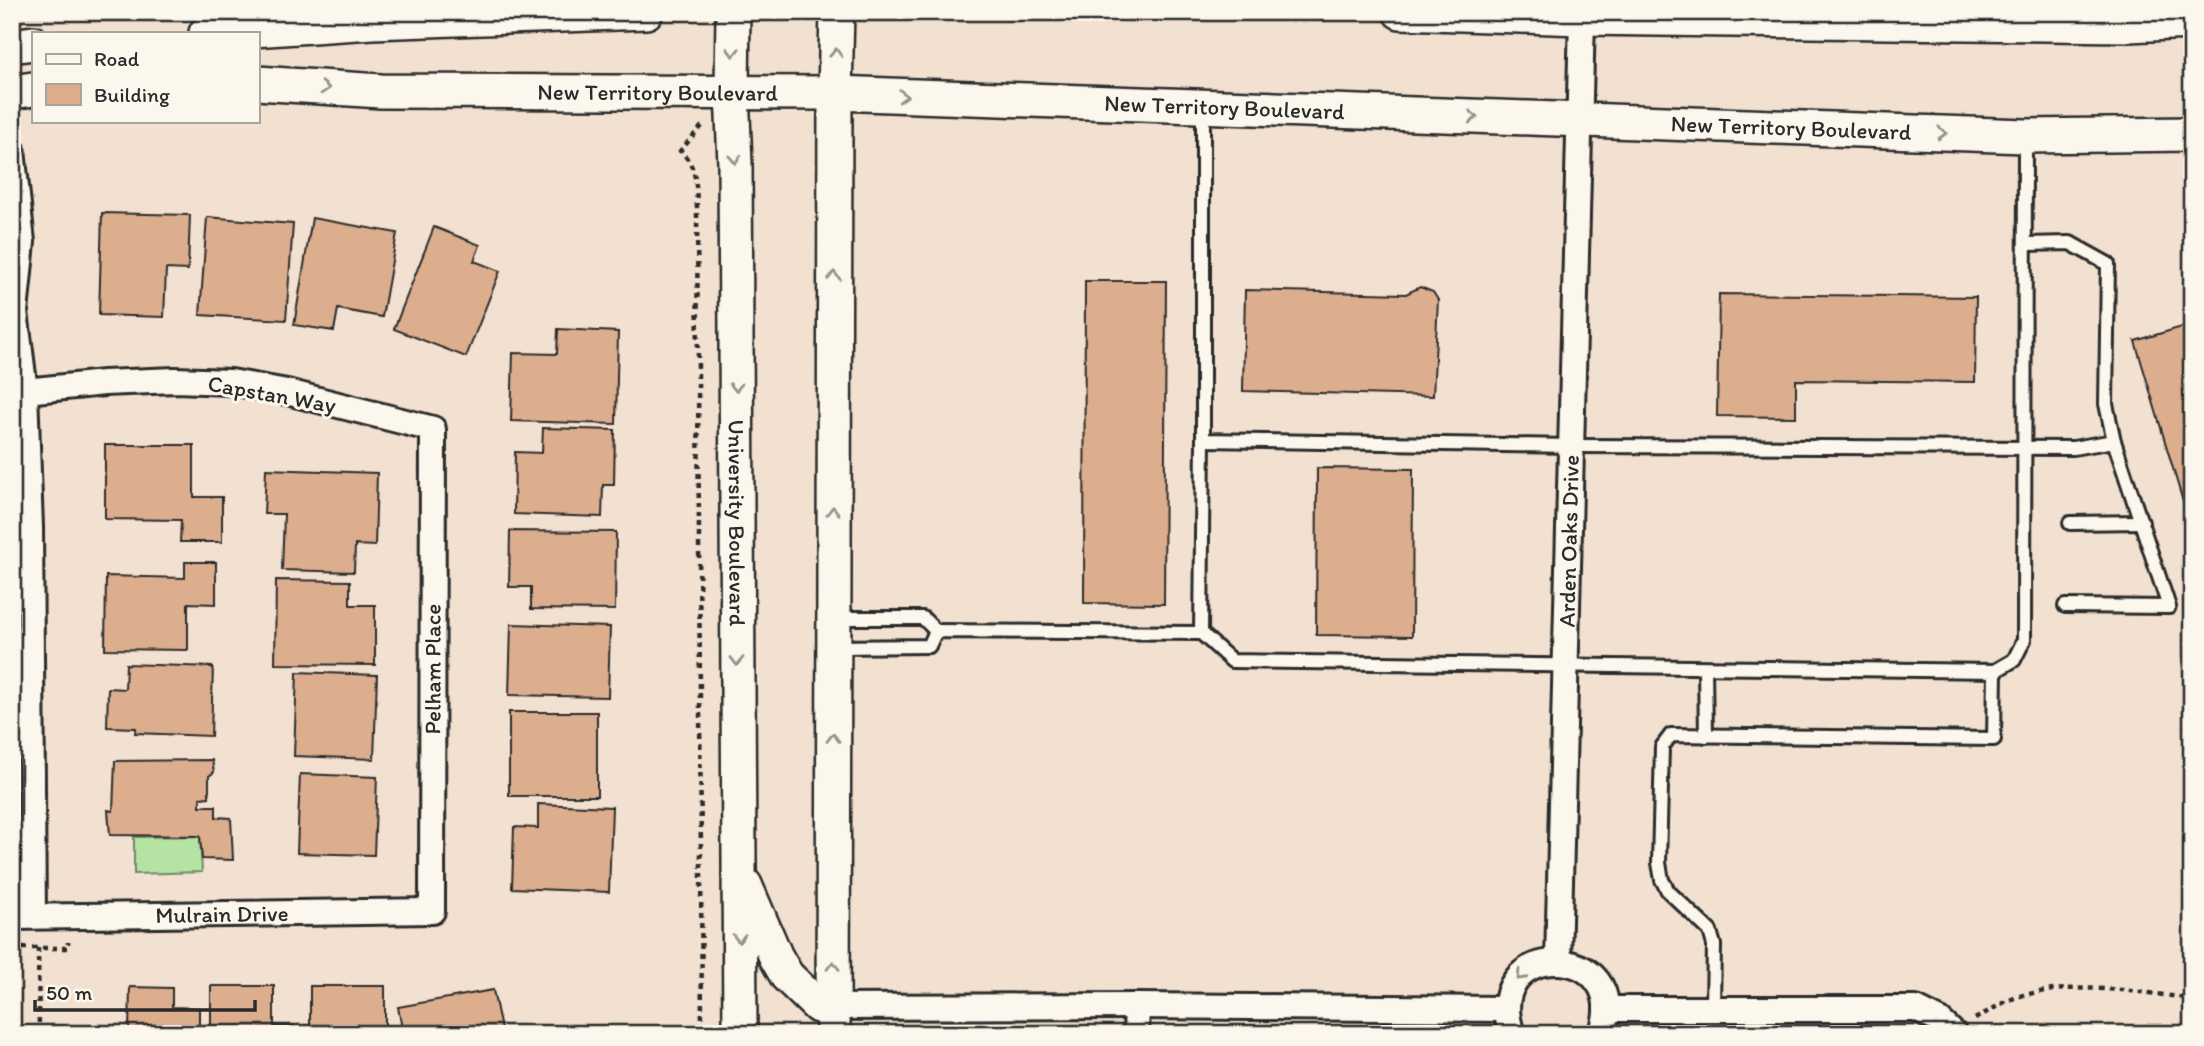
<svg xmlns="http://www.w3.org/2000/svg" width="2204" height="1046" viewBox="0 0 2204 1046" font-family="Itim,sans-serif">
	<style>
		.pitch { fill: #b4e3a3; stroke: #708767; stroke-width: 2 }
		.building { fill: #ddae8e; stroke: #2b2b2b; stroke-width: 2 }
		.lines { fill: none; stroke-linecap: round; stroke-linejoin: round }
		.lane-casing { stroke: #2b2b2b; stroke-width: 18 }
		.street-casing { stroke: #2b2b2b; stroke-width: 30 }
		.secondary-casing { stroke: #2b2b2b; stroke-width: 38 }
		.path { stroke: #2b2b2b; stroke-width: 4.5; stroke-dasharray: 5 5; stroke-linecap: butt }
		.lane { stroke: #fbf7ec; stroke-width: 12 }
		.street { stroke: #fbf7ec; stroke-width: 24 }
		.secondary { stroke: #fbf7ec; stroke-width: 33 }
		.oneway { stroke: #93918c }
		.labels { text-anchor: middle; stroke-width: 6; stroke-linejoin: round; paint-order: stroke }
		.street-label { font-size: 23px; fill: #2b2b2b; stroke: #fbf7ec }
	</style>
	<rect width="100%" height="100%" fill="#f2e1d0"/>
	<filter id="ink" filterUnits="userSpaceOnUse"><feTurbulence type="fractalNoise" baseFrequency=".0143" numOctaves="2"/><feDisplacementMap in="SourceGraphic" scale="14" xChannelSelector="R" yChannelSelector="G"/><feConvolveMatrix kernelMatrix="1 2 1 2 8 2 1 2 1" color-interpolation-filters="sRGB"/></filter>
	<g filter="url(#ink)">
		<!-- pitch -->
		<polygon class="pitch" points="200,836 202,872 134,874 134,837"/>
		<!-- building -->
		<g class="building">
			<polygon points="102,213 190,215 188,270 166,269 164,317 99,315"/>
			<polygon points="207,217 293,224 286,320 200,315"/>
			<polygon points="312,218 397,233 382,317 338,309 334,331 294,325"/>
			<polygon points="434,227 480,245 474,261 500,271 466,357 394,329"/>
			<polygon points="1085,281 1166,281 1164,604 1084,603"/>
			<polygon points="1420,287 1433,292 1438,300 1433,396 1243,391 1245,290 1406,294"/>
			<polygon points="1719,294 1976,297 1975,382 1796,380 1796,417 1717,416"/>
			<polygon points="2192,324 2192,532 2135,341"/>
			<polygon points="558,329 618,332 616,424 511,421 513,353 557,354"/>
			<polygon points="543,428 615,430 614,485 603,485 602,517 514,514 515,452 542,453"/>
			<polygon points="105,445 194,445 194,497 222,497 222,542 180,542 181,520 105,519"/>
			<polygon points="1317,468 1413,469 1412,636 1316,635"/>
			<polygon points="266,469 377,473 375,546 355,545 354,572 282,570 284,514 264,514"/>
			<polygon points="510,531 616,532 615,610 531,609 531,587 509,587"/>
			<polygon points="185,562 216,562 216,604 188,603 188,650 105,649 106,576 185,578"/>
			<polygon points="276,580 350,581 350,605 375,605 375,665 275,664"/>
			<polygon points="511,624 610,627 608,697 509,695"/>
			<polygon points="126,664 213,667 211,736 135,733 136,728 107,727 108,688 125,689"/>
			<polygon points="297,672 377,675 374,759 294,756"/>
			<rect x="509" y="712" width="88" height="84"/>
			<polygon points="212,760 214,772 209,776 209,797 200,798 200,806 216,806 216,817 231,818 233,860 202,859 200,836 110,835 108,810 113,811 115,761"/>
			<polygon points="300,774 377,777 374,855 297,853"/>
			<polygon points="538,804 612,807 609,892 512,888 514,827 538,828"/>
			<polygon points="211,986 274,986 274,1026 295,1026 295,1034 211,1034"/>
			<rect x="310" y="986" width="75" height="48"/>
			<polygon points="130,987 172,988 172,1007 199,1008 199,1034 129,1034"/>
			<polygon points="493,990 502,1034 403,1034 398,1007"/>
		</g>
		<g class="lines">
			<defs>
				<g id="lane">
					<polyline points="1203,107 1203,440 1571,446 2073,448 2114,441 2106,404 2108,264 2070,243 2026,244"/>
					<polyline points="2070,523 2142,522"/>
					<polyline points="2065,606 2169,607 2114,441"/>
					<polyline points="837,618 923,618 936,631"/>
					<polyline points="1201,633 1203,440"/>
					<polyline points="834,647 929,646 936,631 1201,633 1232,661 1995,671 2014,660 2024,640 2025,136"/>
					<polyline points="1705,668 1706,736"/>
					<polyline points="1713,1007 1714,945 1710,931 1668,891 1662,880 1659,863 1662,747 1671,735 1994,739 1995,671"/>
				</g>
				<g id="street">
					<polyline points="12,150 22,242 15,312 25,391 30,527 33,916"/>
					<path id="s1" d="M12 917 432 911 433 429 287 392 231 382 175 380 104 383 25 391"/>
					<path id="s2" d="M1558 961 1582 18 1585 12"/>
					<polyline points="832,1007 1137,1006 1507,1009"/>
					<polyline points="1606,1009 1916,1009 1940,1021 1954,1034"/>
					<polyline points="1136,1034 1137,1006"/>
					<path d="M1512 1034C1478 935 1636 941 1601 1034"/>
				</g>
				<g id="secondary">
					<path id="s3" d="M733 12 732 91 735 164 740 1034"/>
					<polyline points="1400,12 1582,18 2128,25 2192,22"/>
					<polyline points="206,33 372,22 646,12"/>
					<polyline points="12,46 33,43"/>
					<path id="s4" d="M257 83 381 91 835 93 2025 136 2192 134"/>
					<polyline points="12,92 33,89"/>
					<polyline points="745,885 776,957 787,976 818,1006 832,1007"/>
					<polyline points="833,1034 835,93 837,12"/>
				</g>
			</defs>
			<!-- lane casing -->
			<use href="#lane" class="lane-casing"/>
			<!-- street casing -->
			<use href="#street" class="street-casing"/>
			<!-- secondary casing -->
			<use href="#secondary" class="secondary-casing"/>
			<!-- path -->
			<g class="path">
				<path d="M702 126 680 151C698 166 696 187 697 209L702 1034"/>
				<polyline points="12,948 68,948 68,942"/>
				<polyline points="38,948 39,1034"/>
				<path d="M1975 1019C1991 1010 2007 999 2024 995 2079 982 2137 991 2192 999"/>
			</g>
			<!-- lane -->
			<use href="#lane" class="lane"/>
			<!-- street -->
			<use href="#street" class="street"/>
			<!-- secondary -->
			<use href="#secondary" class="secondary"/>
		</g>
		<!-- one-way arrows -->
		<defs><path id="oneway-chevron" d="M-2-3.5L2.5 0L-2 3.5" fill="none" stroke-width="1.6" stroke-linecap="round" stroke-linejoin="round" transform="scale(1.75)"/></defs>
		<g class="oneway">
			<use href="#oneway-chevron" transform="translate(733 52) rotate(91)"/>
			<use href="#oneway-chevron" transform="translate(836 53) rotate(-88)"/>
			<use href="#oneway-chevron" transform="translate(325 88) rotate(4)"/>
			<use href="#oneway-chevron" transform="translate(903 96) rotate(2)"/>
			<use href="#oneway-chevron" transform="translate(1473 117) rotate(2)"/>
			<use href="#oneway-chevron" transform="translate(1942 133) rotate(2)"/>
			<use href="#oneway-chevron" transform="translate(735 159) rotate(88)"/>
			<use href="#oneway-chevron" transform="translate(834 276) rotate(-90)"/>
			<use href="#oneway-chevron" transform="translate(736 387) rotate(90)"/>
			<use href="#oneway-chevron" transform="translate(833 511) rotate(-90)"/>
			<use href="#oneway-chevron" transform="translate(737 661) rotate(90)"/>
			<use href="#oneway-chevron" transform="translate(833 738) rotate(-90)"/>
			<use href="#oneway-chevron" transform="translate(739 938) rotate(90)"/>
			<use href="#oneway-chevron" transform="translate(833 966) rotate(-90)"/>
			<use href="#oneway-chevron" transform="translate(1521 976) rotate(134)"/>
		</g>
	</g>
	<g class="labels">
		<!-- street labels -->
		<g class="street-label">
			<text dy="8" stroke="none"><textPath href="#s4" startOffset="401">New Territory Boulevard</textPath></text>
			<text dy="8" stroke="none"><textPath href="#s4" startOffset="968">New Territory Boulevard</textPath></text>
			<text dy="8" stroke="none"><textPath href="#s4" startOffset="1535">New Territory Boulevard</textPath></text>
			<text transform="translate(272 394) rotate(10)" y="8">Capstan Way</text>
			<text dy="8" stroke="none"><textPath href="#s3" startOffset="511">University Boulevard</textPath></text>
			<text dy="8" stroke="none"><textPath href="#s2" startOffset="420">Arden Oaks Drive</textPath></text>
			<text dy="8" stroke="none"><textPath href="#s1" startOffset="662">Pelham Place</textPath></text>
			<text dy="8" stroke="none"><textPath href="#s1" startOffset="210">Mulrain Drive</textPath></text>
		</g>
	</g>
	<!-- margin -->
	<rect width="2204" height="1046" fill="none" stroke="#fbf7ec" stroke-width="42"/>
	<rect x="21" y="21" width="2162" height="1004" fill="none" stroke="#2b2b2b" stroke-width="2.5" filter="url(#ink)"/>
	<!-- legend -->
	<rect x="32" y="32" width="228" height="91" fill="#fbf7ec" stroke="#a8a59f" stroke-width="2"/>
	<rect x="46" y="54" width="35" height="10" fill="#fbf7ec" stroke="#a8a59f" stroke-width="2"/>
	<text x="94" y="66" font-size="21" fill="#2b2b2b">Road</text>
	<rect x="46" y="84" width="35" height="21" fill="#ddae8e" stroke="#a8a59f" stroke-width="2"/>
	<text x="94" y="102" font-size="21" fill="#2b2b2b">Building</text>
	<!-- scale -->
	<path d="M35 1000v10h220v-10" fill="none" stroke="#2b2b2b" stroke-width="3.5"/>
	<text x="46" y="1000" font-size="21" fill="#2b2b2b" stroke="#fbf7ec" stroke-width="5" paint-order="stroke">50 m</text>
</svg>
